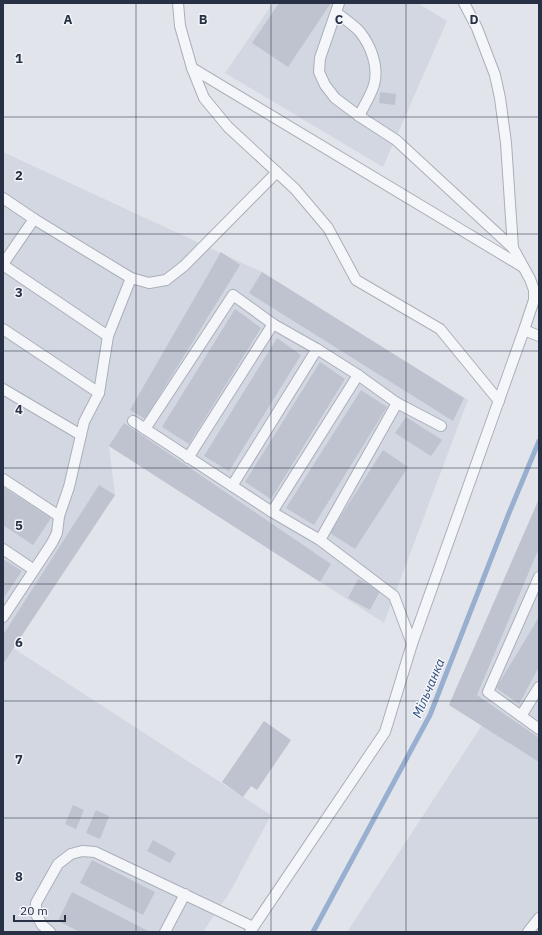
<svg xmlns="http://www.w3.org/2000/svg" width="542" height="935" viewBox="0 0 542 935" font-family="'IBM Plex Sans',sans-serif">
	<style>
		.built { fill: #d3d7e1 }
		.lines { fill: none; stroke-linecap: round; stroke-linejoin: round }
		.stream { stroke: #99afcf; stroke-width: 5 }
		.building { fill: #bec3cf }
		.lane-casing { stroke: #aaafb9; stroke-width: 12 }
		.lane { stroke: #f5f6f9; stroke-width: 10 }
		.grid { fill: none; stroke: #283045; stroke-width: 1; stroke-opacity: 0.55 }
		.labels { text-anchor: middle; stroke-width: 3; stroke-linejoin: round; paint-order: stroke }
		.water-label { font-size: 13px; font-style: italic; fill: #2d4b7e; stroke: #f2f4f8 }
		.grid-label { font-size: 13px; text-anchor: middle; font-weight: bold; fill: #283045; stroke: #f2f4f8; stroke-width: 3; stroke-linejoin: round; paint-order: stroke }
	</style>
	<rect width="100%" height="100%" fill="#e1e5eb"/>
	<!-- built -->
	<g class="built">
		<polygon points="273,3 418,3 447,21 383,167 225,73"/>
		<polygon points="3,152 262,272 468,400 384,623 109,446 115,495 13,648 271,815 230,892 203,932 3,932"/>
		<polygon points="539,499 539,932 347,932 482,725 449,705"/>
	</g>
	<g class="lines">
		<!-- stream -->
		<polyline class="stream" points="313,932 430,715 509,513 539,441"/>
	</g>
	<!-- building -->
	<g class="building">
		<polygon points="279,3 331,3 288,67 252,43"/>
		<polygon points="380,92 396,94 395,105 379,103"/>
		<polygon points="221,252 240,265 145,419 130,410"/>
		<polygon points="262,272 464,398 453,421 249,293"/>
		<polygon points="235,309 261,328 189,444 162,427"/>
		<polygon points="277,338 301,355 229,471 204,456"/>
		<polygon points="320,362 345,379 271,499 245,482"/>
		<polygon points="361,390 387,407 314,525 286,508"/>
		<polygon points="406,417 442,440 431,456 395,433"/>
		<polygon points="124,423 331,564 320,582 109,446"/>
		<polygon points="383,450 408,467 355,549 330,533"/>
		<polygon points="99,485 115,495 3,664 3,635"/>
		<polygon points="3,487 51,518 33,545 3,525"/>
		<polygon points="539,499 539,548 477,695 539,738 539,762 449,705"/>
		<polygon points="3,559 22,571 3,599"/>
		<polygon points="358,579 380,591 370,610 348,598"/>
		<polygon points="539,617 539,667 519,704 496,688"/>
		<polygon points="264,721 291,740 257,790 251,786 243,797 222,782"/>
		<polygon points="73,805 84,810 76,829 65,824"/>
		<polygon points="96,810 109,816 100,839 86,833"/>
		<polygon points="153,840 176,853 170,863 147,851"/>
		<polygon points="92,860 155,892 143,915 80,883"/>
		<polygon points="72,892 150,932 80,932 58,921"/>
	</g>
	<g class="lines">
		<defs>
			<g id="lane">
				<polyline points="178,3 180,26 192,68 204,98 228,127 295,189 328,228 356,280 440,329 499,401"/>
				<polyline points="339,3 320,58 319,72 325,85 335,98 359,116 396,140 513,248 530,279 534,290 534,300 524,330"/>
				<polyline points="464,3 477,28 495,75 500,98 506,143 513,248"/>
				<path d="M336 12C344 19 354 25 360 32 371 46 379 67 374 85 371 95 364 106 359 116"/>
				<polyline points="192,68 523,267"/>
				<polyline points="3,198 34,219 3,264"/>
				<polyline points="34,219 131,278 108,336 99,393"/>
				<polyline points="3,265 108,336"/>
				<polyline points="131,278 149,283 166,280 184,266 277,172"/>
				<polyline points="3,329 99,393 84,422 69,487 59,516 57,533 52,543 3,617"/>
				<polyline points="3,389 81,435"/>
				<polyline points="133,421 272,512 320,540 394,596 412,644"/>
				<polyline points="145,429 233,295 273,324 317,349 358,375 397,403 441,426"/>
				<polyline points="188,458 273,324"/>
				<polyline points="3,479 59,516"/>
				<polyline points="232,486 317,349"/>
				<polyline points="272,512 358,375"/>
				<polyline points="320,540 397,403"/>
				<polyline points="3,549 34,570"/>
				<polyline points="539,577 488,692 539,729"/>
				<polyline points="521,716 539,687"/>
				<polyline points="50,932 42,925 36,914 36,903 58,864 71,854 82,851 95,852 253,927"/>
				<polyline points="165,932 185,894"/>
				<polyline points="250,932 385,732 412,644 524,330 539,336"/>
				<polyline points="528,932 539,918"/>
			</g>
		</defs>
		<!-- lane casing -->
		<use href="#lane" class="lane-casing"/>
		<!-- lane -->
		<use href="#lane" class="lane"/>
	</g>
	<!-- grid -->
	<path class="grid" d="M136 3V932M271 3V932M406 3V932M3 117H539M3 234H539M3 351H539M3 468H539M3 584H539M3 701H539M3 818H539"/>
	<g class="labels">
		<!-- water labels -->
		<g class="water-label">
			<text transform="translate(428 688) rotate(-67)" y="5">Мільчанка</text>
		</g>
	</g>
	<g class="grid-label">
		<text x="68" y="24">A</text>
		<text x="203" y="24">B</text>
		<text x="339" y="24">C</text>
		<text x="474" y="24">D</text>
		<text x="19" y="63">1</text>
		<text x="19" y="180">2</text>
		<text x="19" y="297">3</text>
		<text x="19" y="414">4</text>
		<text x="19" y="530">5</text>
		<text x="19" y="647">6</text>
		<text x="19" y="764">7</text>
		<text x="19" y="881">8</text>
	</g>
	<!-- border -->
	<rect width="542" height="935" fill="none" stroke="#283045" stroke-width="8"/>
	<!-- scale -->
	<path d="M14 915v6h51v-6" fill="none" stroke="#283045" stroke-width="2"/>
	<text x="20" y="915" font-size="12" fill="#283045" stroke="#f2f4f8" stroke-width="3" paint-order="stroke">20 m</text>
</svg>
